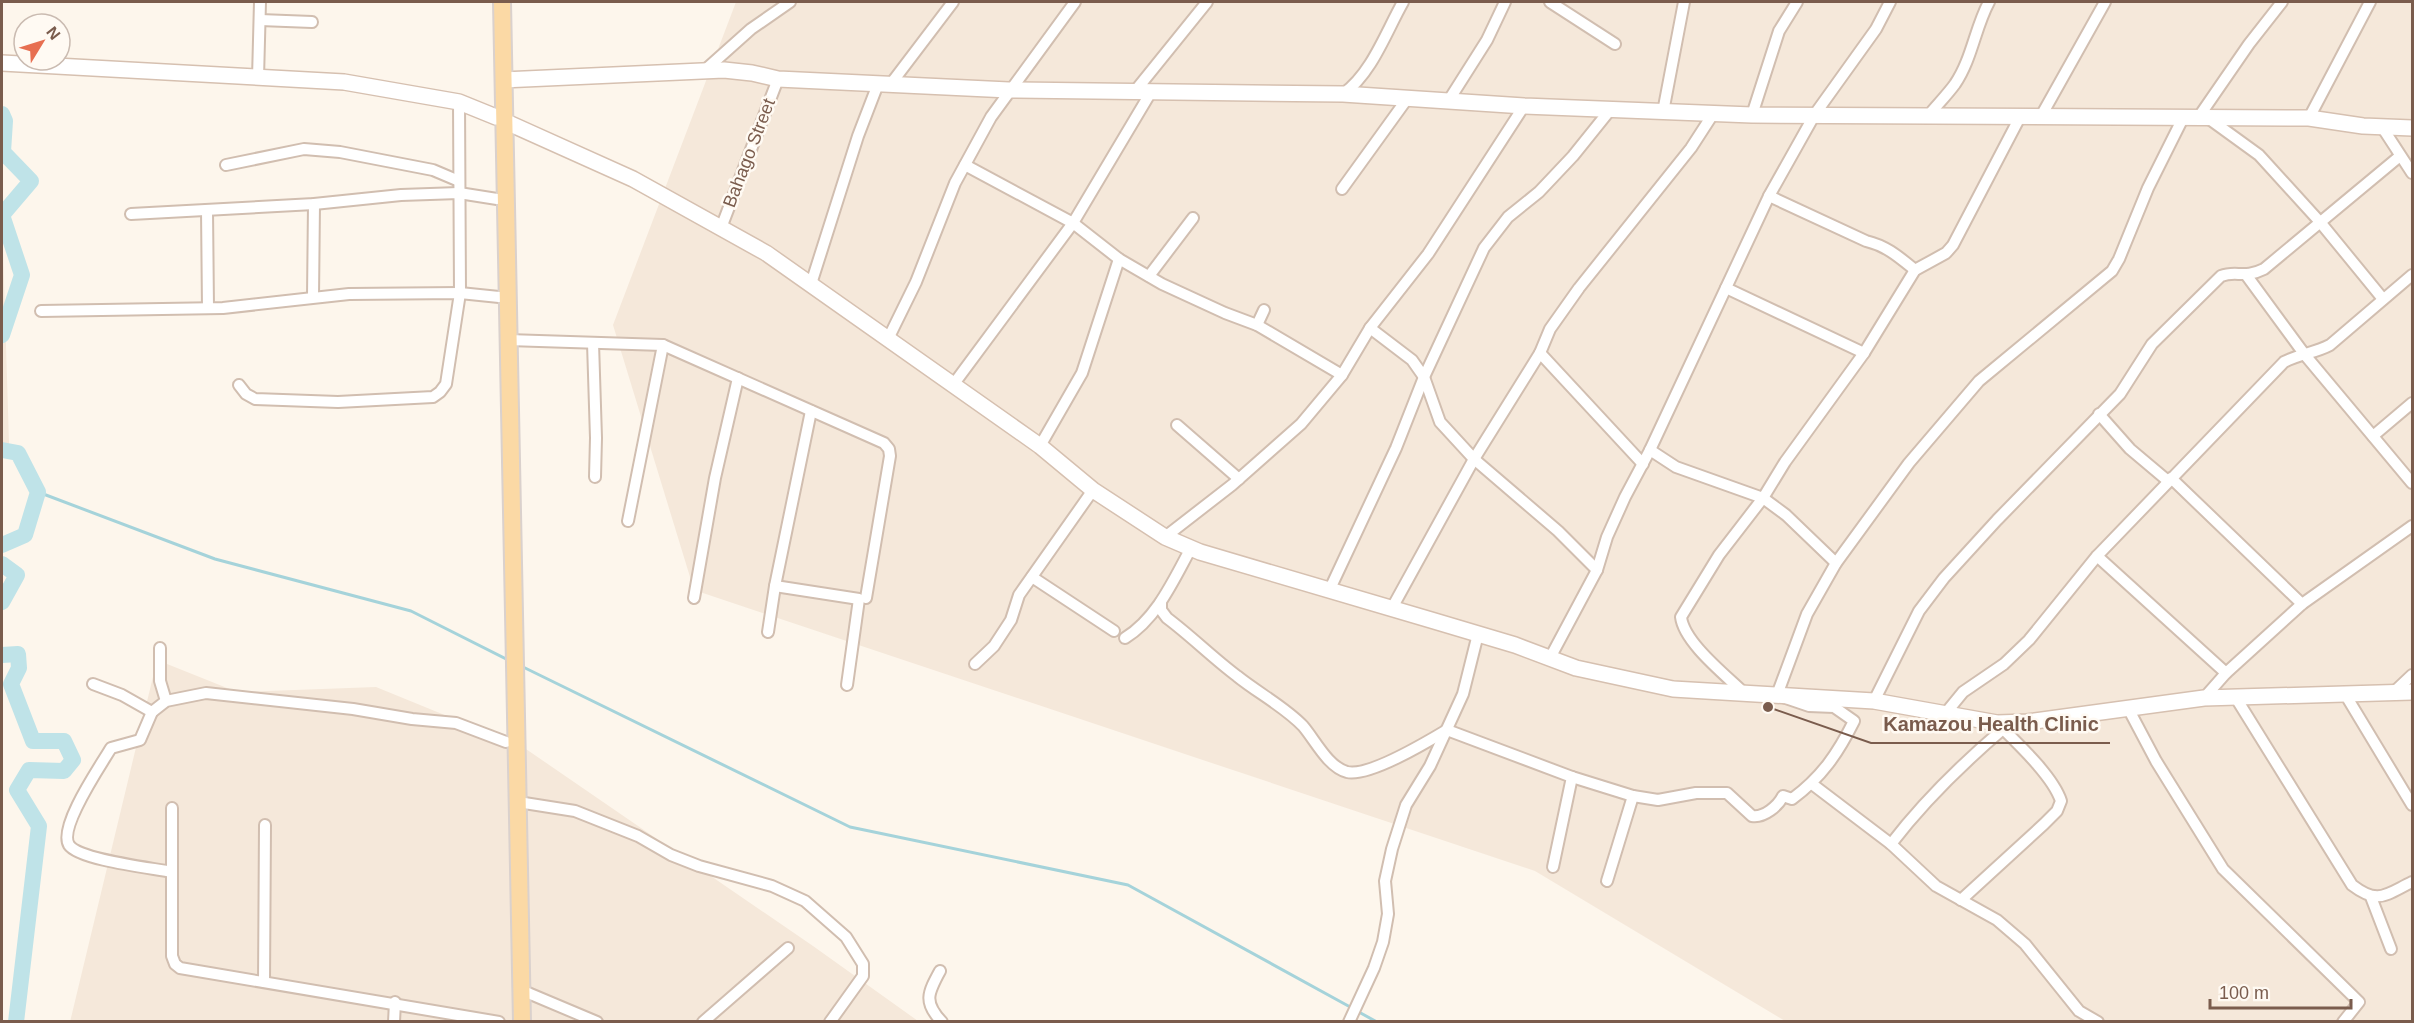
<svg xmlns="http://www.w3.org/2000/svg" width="2414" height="1023" viewBox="0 0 2414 1023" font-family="Helvetica,sans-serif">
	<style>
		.residential { fill: #f5e8da }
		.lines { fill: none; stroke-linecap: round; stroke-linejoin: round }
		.stream { stroke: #a5d3da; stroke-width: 3 }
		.river { stroke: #bfe3e8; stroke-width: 16 }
		.street-casing { stroke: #d1beb0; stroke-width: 14 }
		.secondary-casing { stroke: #d6c0b0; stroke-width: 18 }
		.primary-casing { stroke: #dad1cd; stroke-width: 20 }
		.street { stroke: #fff; stroke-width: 10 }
		.secondary { stroke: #fff; stroke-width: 15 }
		.primary { stroke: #fbd9a5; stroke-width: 16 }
		.labels { text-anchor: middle; stroke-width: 5; stroke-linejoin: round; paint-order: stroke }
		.street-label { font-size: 18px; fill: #7a5c4d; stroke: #fffaf3 }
		.leader { fill: none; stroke: #7a5c4d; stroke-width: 2 }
		.callout-dot { fill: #7a5c4d; stroke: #fffaf3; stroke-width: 2 }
		.callout-label { font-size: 20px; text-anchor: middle; font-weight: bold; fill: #7a5c4d; stroke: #fffaf3; stroke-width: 5; stroke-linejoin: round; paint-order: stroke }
	</style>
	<rect width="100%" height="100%" fill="#fdf6ec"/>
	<!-- residential -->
	<g class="residential">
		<polygon points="736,2 2412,2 2412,1021 1785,1021 1535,871 694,590 613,325"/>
		<polygon points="2,216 9,443 2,457"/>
		<polygon points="157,660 237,692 376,687 523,747 813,946 918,1021 70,1022"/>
	</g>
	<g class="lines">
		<!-- stream -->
		<g class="stream">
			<polyline points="38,492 215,559 411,611 510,661"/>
			<polyline points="521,666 850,827 1128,885 1352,1008"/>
			<polyline points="1357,1011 1377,1022"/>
		</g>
		<!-- river -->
		<g class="river">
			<polyline points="2,114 5,121 3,152 31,181 2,215 22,275 2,335"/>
			<polyline points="2,450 18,453 38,492 25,535 2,545"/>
			<polyline points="2,564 17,575 2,602"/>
			<polyline points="2,655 18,654 19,668 11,684 33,741 64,741 73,760 64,771 29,770 17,790 39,826 16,1022"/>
		</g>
		<defs>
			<g id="street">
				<polyline points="1550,2 1615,44"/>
				<polyline points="260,20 312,22"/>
				<polyline points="704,71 751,29 790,2"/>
				<polyline points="258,78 260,2"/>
				<polyline points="890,85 953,2"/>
				<polyline points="1136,90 1207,2"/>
				<path d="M1343 94C1372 73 1386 32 1403 2"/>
				<polyline points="1449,100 1487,40 1505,2"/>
				<polyline points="1663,112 1684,2"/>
				<polyline points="1752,115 1779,31 1797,2"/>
				<path d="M1928 116C1937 105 1947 95 1955 84 1972 59 1975 28 1989 2"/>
				<polyline points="2040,118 2105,2"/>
				<polyline points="2198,118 2249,44 2282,2"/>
				<polyline points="2208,118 2259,155 2320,222 2383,299"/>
				<polyline points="2309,118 2370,2"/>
				<polyline points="2382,127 2412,173"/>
				<polyline points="226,165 304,149 340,152 433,170 459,181"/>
				<polyline points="965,165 1073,223 1119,259 1162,284 1225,313 1257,325 1342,375"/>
				<polyline points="1342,189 1407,99"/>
				<path d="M1769 196 1866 241C1887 246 1899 257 1915 270"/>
				<polyline points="207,210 208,308"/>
				<polyline points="131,214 314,204 401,195 459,193 497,199"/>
				<polyline points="721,228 778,79"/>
				<polyline points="1149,276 1193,218"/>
				<polyline points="2247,276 2305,355 2412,483"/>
				<polyline points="811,284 858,136 878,84"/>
				<polyline points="1726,288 1864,353"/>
				<polyline points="313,297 314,204"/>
				<polyline points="41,311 223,308 349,294 460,293 499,297"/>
				<polyline points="1257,325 1264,310"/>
				<polyline points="1370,328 1412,360 1424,377 1440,422 1474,459 1558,531 1597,570"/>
				<polyline points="888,339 916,282 955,183 991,117 1075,2"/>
				<polyline points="508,340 663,345 884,443 889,449 890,456 866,598"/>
				<polyline points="593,343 596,438 595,477"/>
				<polyline points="1540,353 1643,464"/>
				<polyline points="239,385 246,394 255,399 338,402 433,397 440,392 446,384 460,293 459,102"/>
				<polyline points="953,385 1073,223 1151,92"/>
				<polyline points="2099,414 2130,449 2168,481"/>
				<polyline points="1177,425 1239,479"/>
				<polyline points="2373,436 2412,403"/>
				<polyline points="1040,446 1082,373 1119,259"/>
				<polyline points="1650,450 1676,467 1763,498 1786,515 1836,563"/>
				<polyline points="2171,478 2302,604"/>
				<polyline points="628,521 663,345"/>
				<polyline points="1165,537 1232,485 1301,424 1342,375 1370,328 1428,254 1524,106"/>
				<polyline points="2097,556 2226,673"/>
				<polyline points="1032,577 1114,631"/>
				<polyline points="775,586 859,599 847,685"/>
				<polyline points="1329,591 1396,448 1424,377 1484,248 1508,217 1539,192 1573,156 1610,110"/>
				<polyline points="694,598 715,478 738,378"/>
				<path d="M1161 602V610L1167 618C1191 636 1213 658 1237 676 1258 693 1285 707 1303 726 1315 740 1328 767 1347 772 1369 777 1427 742 1447 730L1572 777 1633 796 1658 800 1696 793H1727L1752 816C1764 818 1778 806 1783 796L1792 799C1822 777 1838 753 1854 721L1834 707 1809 706 1777 695 1807 614 1836 563 1909 463 1979 381 2112 271 2119 259 2148 188 2183 118"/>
				<polyline points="1392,608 1474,459 1540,353 1550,329 1579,288 1691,148 1713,114"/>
				<polyline points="768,632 775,586 811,411"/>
				<path d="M1125 638C1157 618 1173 581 1191 548"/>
				<polyline points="160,648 160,681 166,701"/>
				<polyline points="1550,658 1597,570 1607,537 1625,497 1650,450 1769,196 1815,114 1876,29 1890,2"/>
				<polyline points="975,664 994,646 1011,620 1019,595 1093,490"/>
				<polyline points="93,684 122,695 152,712 166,701 206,693 353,709 412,719 456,723 506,742"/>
				<polyline points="2394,692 2412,675"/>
				<path d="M1745 694C1727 676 1684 643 1681 617L1719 555 1763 498 1785 462 1864 353 1915 270 1946 253 1953 245 2020 117"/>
				<polyline points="2345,694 2412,805"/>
				<polyline points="2204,698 2226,673 2302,604 2412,526"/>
				<path d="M2236 698 2352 885C2378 905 2385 895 2412 882"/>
				<path d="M1874 701 1919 611 1944 578 1997 520 2120 394 2152 344 2221 276C2236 270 2244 279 2264 269L2400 156"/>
				<polyline points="2129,710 2156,761 2223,869 2359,1002 2343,1022"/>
				<path d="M152 712 140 740 111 748C101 765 58 827 69 845 79 860 152 868 172 872"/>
				<path d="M1945 714 1963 692 2004 664 2029 640 2097 556 2284 362C2299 354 2315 353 2330 345L2412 275"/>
				<polyline points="1812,784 1891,844 1936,886 1997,920 2025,944 2079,1011 2098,1022"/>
				<polyline points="518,802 575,811 638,836 671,855 699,866 772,886 805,901 846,937 863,964 863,976 830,1022"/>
				<polyline points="172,808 172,956 175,964 180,968 499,1022"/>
				<path d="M1891 844C1924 801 1962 764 2003 729"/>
				<polyline points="1553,867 1572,777"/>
				<polyline points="1607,881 1633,796"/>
				<polyline points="2371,897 2391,949"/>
				<path d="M1961 900 2044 824 2057 811 2061 801C2053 776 2016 742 1997 723"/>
				<path d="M940 971C928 993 923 1002 942 1022"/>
				<polyline points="264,982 265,825"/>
				<polyline points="521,990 597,1022"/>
				<polyline points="394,1022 395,1002"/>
				<polyline points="703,1022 788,948"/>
				<polyline points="1349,1022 1374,968 1383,942 1388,914 1385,881 1392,849 1406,805 1430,766 1463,694 1478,634"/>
			</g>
			<g id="secondary">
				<polyline points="2,63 344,82 459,102 496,117"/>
				<polyline points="504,80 724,70 752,73 778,79 1009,90 1343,94 1524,106 1752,115 2309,118 2363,126 2412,128"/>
				<polyline points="504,121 633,179 766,253 1040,446 1093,490 1165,537 1200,552 1431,620 1515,645 1576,668 1673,689 1874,701 1997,723 2027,722 2204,698 2412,692"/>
			</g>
			<polyline id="primary" points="502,2 522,1022"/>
		</defs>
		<!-- street casing -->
		<use href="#street" class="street-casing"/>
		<!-- secondary casing -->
		<use href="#secondary" class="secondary-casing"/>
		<!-- primary casing -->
		<use href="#primary" class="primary-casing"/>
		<!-- street -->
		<use href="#street" class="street"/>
		<!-- secondary -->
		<use href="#secondary" class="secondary"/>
		<!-- primary -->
		<use href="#primary" class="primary"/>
	</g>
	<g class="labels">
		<!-- street labels -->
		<g class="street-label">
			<text transform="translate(749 153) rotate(-69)" y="6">Bahago Street</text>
		</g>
	</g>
	<!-- callouts -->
	<path class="leader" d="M1768 707L1871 743H2110"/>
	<circle class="callout-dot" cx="1768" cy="707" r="6"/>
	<g class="callout-label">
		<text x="1991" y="731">Kamazou Health Clinic</text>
	</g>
	<!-- border -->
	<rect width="2414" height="1023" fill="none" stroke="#7a5c4d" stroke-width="6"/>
	<!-- north arrow -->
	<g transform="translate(42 42) rotate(52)"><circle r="28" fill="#fffaf3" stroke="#cabbb1" stroke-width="1.5"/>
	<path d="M0-4.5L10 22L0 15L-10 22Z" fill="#e76f51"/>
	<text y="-9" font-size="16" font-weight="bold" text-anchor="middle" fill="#7a5c4d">N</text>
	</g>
	<!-- scale -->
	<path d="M2210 999v9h141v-9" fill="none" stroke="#7a5c4d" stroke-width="3"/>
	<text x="2219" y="999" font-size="18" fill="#7a5c4d" stroke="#fffaf3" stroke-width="4.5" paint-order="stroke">100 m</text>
</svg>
